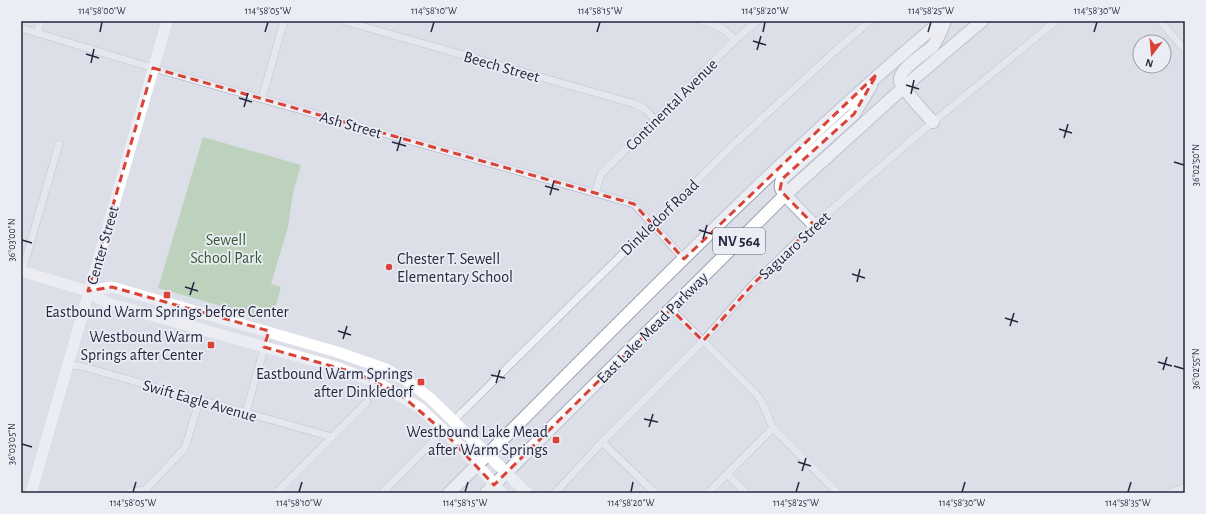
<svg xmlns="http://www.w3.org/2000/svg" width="1206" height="514" viewBox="0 0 1206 514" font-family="'Alegreya Sans',sans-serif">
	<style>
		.green { fill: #bdd2bc }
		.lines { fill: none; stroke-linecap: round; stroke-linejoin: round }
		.street-casing { stroke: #a5a7b5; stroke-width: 8 }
		.primary-casing { stroke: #9a9fb4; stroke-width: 14 }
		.street { stroke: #eff0f6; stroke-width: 7 }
		.secondary { stroke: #fff; stroke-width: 11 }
		.primary { stroke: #fff; stroke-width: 12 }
		.marked { fill: none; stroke: #d94235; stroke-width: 3; stroke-dasharray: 8 5; stroke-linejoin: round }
		.ticks { fill: none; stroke: #25283f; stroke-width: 1.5 }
		.poi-dot { fill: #d94235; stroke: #ebedf5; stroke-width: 1.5 }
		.labels { text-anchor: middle; stroke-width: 3.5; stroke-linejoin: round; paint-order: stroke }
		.shield { fill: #ebedf5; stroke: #606376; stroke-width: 1 }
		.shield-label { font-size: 15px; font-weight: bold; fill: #25283f }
		.street-label { font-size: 16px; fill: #25283f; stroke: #ebedf5 }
		.park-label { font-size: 16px; fill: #315c33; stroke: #ebedf5 }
		.poi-label { font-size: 16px; fill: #25283f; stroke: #ebedf5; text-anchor: end }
		.neatline { fill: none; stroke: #25283f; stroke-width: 1.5 }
		.ticks-label { font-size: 10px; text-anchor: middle; fill: #25283f }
	</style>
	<rect width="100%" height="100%" fill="#dcdee8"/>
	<!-- green -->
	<polygon class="green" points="203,137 301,165 293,193 288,227 271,284 281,287 276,306 269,310 256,306 253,315 158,288"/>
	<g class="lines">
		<defs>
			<g id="street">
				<polyline points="344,21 635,104 645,109 655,120"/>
				<path d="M702 21C717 25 725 29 735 40"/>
				<polyline points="1160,21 1185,50"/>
				<polyline points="21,28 153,68 634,204 684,259"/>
				<polyline points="37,32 41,21"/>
				<polyline points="262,98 284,21"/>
				<polyline points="595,193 601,174 735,40 757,21"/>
				<polyline points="22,272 59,144"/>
				<path d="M671 309 756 394C765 404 767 416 773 428L838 493"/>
				<polyline points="67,364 84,367 332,437"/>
				<polyline points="246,412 269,331"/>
				<polyline points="453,421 734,144 835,51 870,21"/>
				<polyline points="602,442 655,493"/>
				<polyline points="727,474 746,493"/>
				<polyline points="130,492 145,490 185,448 200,399"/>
				<polyline points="276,493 367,402"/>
				<polyline points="382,493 443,431"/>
				<polyline points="555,493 602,442 703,341 753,284 814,225 916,136 1056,21"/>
				<polyline points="708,493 773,428"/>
				<polyline points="1169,493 1185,487"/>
			</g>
			<g id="primary">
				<path d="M933 122C925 113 903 90 900 81 897 70 926 53 933 46 938 39 942 29 945 21"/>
				<path d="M814 225 785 195C780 189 780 186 782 179L854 114 871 86"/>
				<path d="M449 493C610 333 767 168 941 21"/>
				<polyline points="486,493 785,195 904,87 982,21"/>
			</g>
		</defs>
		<!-- street casing -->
		<use href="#street" class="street-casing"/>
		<!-- primary casing -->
		<use href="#primary" class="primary-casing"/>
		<!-- street -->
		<use href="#street" class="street"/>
		<!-- secondary -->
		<g class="secondary">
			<polyline points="21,271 88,291 107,303 333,366 378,383 420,408 463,449 502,493"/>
			<polyline points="88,291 112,287 337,352 386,369 409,382 430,398 527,493"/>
			<polyline points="31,493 167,21"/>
		</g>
		<!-- primary -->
		<use href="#primary" class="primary"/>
	</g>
	<!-- marked area -->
	<path d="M0 0H1206V514H0ZM153 68 634 204 684 259 877 74 854 114 782 179 780 190 814 225 753 284 703 341 671 309 494 485 443 431 400 394 356 373 264 347 269 331 112 287 88 291Z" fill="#dcdee8" fill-opacity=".55" fill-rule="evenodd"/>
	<path class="marked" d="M153 68 634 204 684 259 877 74 854 114 782 179 780 190 814 225 753 284 703 341 671 309 494 485 443 431 400 394 356 373 264 347 269 331 112 287 88 291Z"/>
	<!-- ticks -->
	<path class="ticks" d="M100 32 102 22M265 32 268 22M431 32 434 22M597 32 600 22M763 32 765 22M928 32 931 22M1094 32 1097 22M753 41 766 45M757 50 761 36M86 54 99 58M91 63 94 49M906 85 919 89M911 94 914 80M239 98 252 102M244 107 248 93M1059 129 1072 133M1064 138 1068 124M392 142 406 146M397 151 401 137M1174 162 1184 165M545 186 559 190M550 195 554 181M699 230 712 234M703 239 707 225M22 240 32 243M852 274 865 278M857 282 860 269M185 287 198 291M190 295 194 282M1005 318 1018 322M1010 326 1014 313M338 331 351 335M343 339 347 326M1158 362 1172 366M1174 366 1184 369M1163 370 1167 357M491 375 505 378M496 383 500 370M644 419 658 422M649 427 653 414M22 444 32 447M798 462 811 466M802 471 806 458M133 492 136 482M299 492 302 482M465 492 468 482M631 492 633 482M796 492 799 482M962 492 965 482M1128 492 1131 482"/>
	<!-- markers -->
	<g class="poi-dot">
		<circle cx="389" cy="267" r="4"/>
		<rect x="163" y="291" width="8" height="8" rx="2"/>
		<rect x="207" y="341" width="8" height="8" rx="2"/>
		<rect x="417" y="378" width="8" height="8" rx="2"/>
		<rect x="552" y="436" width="8" height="8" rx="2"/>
	</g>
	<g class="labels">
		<!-- shield labels -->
		<rect class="shield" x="713" y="228" width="52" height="26" rx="3"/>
		<g class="shield-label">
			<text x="739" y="246">NV 564</text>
		</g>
		<!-- street labels -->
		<g class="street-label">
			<text transform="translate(502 66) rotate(16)" y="6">Beech Street</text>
			<text transform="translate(671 104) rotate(-45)" y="6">Continental Avenue</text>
			<text transform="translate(351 124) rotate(16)" y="6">Ash Street</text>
			<text transform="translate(659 217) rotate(-44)" y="6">Dinkledorf Road</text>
			<text transform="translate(102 245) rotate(-74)" y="6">Center Street</text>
			<text transform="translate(794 245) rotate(-43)" y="6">Saguaro Street</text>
			<text transform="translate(652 327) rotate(-45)" y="6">East Lake Mead Parkway</text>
			<text transform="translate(200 400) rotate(16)" y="6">Swift Eagle Avenue</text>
		</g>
		<!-- park labels -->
		<g class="park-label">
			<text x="226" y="245">Sewell<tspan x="226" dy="18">School Park</tspan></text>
		</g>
		<!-- poi labels -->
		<g class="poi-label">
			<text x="397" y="264" text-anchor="start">Chester T. Sewell<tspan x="397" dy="18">Elementary School</tspan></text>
			<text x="167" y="317" text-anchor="middle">Eastbound Warm Springs before Center</text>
			<text x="203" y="342">Westbound Warm<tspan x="203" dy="18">Springs after Center</tspan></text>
			<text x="413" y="379">Eastbound Warm Springs<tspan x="413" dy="18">after Dinkledorf</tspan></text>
			<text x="548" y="437">Westbound Lake Mead<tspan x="548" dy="18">after Warm Springs</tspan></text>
		</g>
	</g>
	<!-- border -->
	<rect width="1206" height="514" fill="none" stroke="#ebedf5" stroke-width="44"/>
	<!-- north arrow -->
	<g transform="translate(1152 54) rotate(196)"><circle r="19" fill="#ebedf5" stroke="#9c9eac"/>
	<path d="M0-3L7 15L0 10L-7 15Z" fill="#d94235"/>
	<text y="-6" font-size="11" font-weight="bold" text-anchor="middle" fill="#25283f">N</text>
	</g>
	<rect x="22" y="22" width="1162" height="470" class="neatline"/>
	<g class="ticks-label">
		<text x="102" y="14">114°58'00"W</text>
		<text x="268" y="14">114°58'05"W</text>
		<text x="434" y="14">114°58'10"W</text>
		<text x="600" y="14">114°58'15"W</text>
		<text x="765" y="14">114°58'20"W</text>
		<text x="931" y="14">114°58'25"W</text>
		<text x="1097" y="14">114°58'30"W</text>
		<text transform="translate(1195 165) rotate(-90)" y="4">36°02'50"N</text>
		<text transform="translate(11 240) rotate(-90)" y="4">36°03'00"N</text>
		<text transform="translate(1195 369) rotate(-90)" y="4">36°02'55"N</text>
		<text transform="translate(11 444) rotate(-90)" y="4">36°03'05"N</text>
		<text x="133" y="506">114°58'05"W</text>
		<text x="299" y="506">114°58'10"W</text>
		<text x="465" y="506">114°58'15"W</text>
		<text x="631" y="506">114°58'20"W</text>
		<text x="796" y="506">114°58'25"W</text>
		<text x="962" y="506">114°58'30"W</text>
		<text x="1128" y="506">114°58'35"W</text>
	</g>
</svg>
